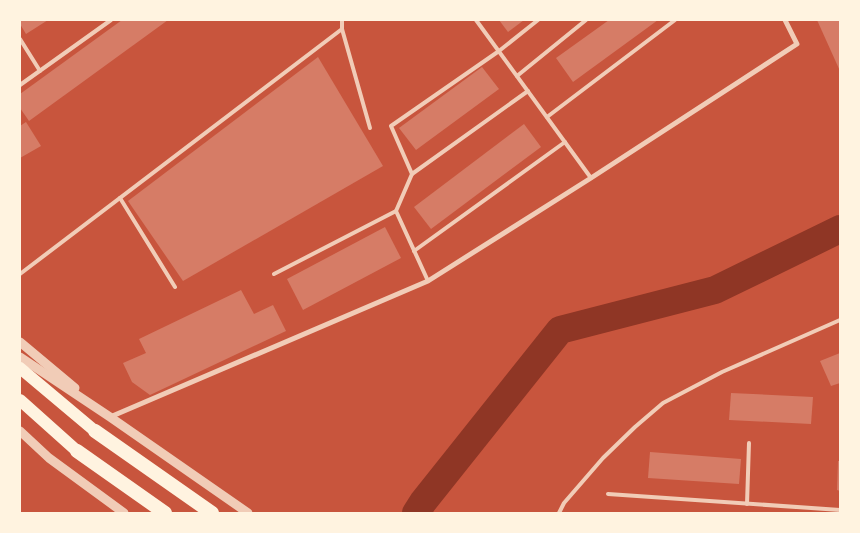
<svg xmlns="http://www.w3.org/2000/svg" width="860" height="533" viewBox="0 0 860 533" font-family="Raleway,sans-serif">
	<style>
		.lines { fill: none; stroke-linecap: round; stroke-linejoin: round }
		.river { stroke: #8f3625; stroke-width: 28 }
		.building { fill: #d67c66 }
		.service { stroke: #f1ccb7; stroke-width: 4 }
		.minor { stroke: #f1ccb7; stroke-width: 5 }
		.tertiary { stroke: #f1ccb7; stroke-width: 9 }
		.primary { stroke: #fff3e0; stroke-width: 12 }
		.trunk { stroke: #fff3e0; stroke-width: 14 }
	</style>
	<rect width="100%" height="100%" fill="#c8553d"/>
	<g class="lines">
		<!-- river -->
		<polyline class="river" points="416,513 423,502 560,330 715,290 840,229"/>
	</g>
	<!-- building -->
	<g class="building">
		<polygon points="20,20 48,20 26,34 20,24"/>
		<polygon points="122,20 168,20 29,121 20,108 20,94"/>
		<polygon points="499,20 524,20 508,32"/>
		<polygon points="609,20 658,20 573,82 556,58"/>
		<polygon points="817,20 840,20 840,71"/>
		<polygon points="318,57 383,166 183,281 128,201"/>
		<polygon points="482,67 499,89 416,150 399,128"/>
		<polygon points="26,122 41,146 20,158 20,126"/>
		<polygon points="524,124 541,147 431,229 414,207"/>
		<polygon points="385,227 401,258 303,310 287,279"/>
		<polygon points="241,290 254,314 273,305 286,331 150,395 132,382 123,363 146,353 139,339"/>
		<polygon points="840,353 840,383 831,386 820,361"/>
		<polygon points="731,393 813,397 811,424 729,420"/>
		<polygon points="650,452 741,459 739,484 648,478"/>
		<polygon points="838,461 840,461 840,491 837,490"/>
	</g>
	<g class="lines">
		<!-- service -->
		<g class="service">
			<polyline points="342,20 342,29 370,128"/>
			<polyline points="476,20 591,178"/>
			<polyline points="20,39 40,71"/>
			<polyline points="517,76 586,20"/>
			<polyline points="20,85 111,20"/>
			<polyline points="528,91 412,174 391,126 499,51 538,20"/>
			<polyline points="547,117 675,20"/>
			<polyline points="120,198 175,287"/>
			<polyline points="396,211 428,281"/>
			<polyline points="414,251 565,142"/>
			<polyline points="20,274 342,29"/>
			<polyline points="274,274 396,211 412,174"/>
			<polyline points="608,494 840,510"/>
			<polyline points="747,504 749,443"/>
			<polyline points="559,513 564,503 603,458 635,427 663,403 722,372 840,320"/>
		</g>
		<!-- minor -->
		<polyline class="minor" points="110,417 428,281 591,178 797,44 785,20"/>
		<!-- tertiary -->
		<g class="tertiary">
			<polyline points="20,342 75,388"/>
			<polyline points="20,357 110,417 248,513"/>
			<polyline points="20,431 49,458 124,513"/>
		</g>
		<!-- primary -->
		<g class="primary">
			<polyline points="20,368 95,431"/>
			<polyline points="20,400 77,451"/>
		</g>
		<!-- trunk -->
		<g class="trunk">
			<polyline points="95,431 212,513"/>
			<polyline points="77,451 165,513"/>
		</g>
	</g>
	<!-- border -->
	<rect width="860" height="533" fill="none" stroke="#fff3e0" stroke-width="42"/>
</svg>
